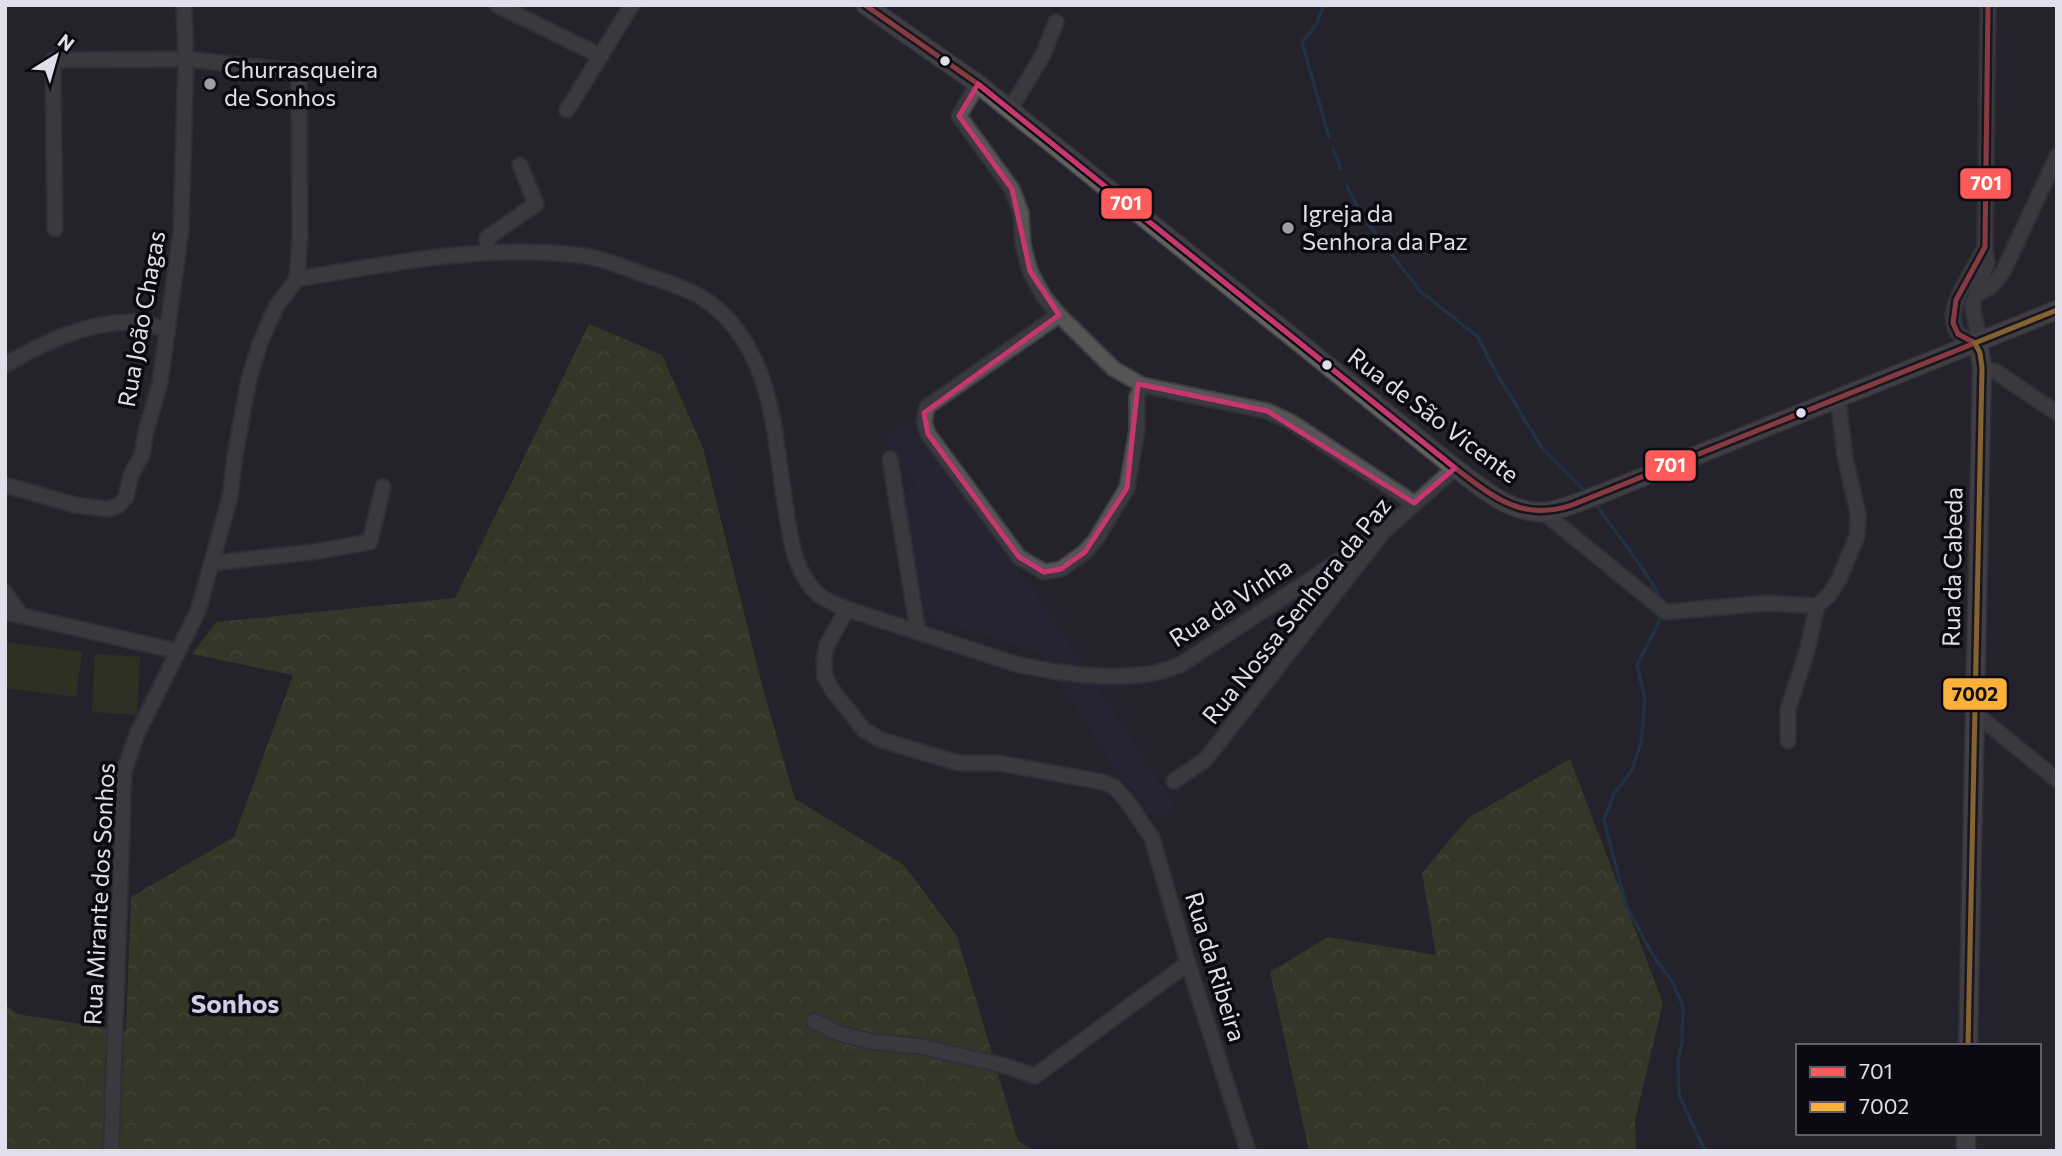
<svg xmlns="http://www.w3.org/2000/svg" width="2062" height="1156" viewBox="0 0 2062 1156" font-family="Commissioner,sans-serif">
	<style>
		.built { fill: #2a253b }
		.forest { fill: url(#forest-crowns) }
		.pitch { fill: #3c4118 }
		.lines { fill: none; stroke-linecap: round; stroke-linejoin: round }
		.stream { stroke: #1b4563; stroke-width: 3.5 }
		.minor-casing { stroke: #3f3d45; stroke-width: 18 }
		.major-casing { stroke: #3f3d45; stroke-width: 21 }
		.minor { stroke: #565455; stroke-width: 14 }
		.major { stroke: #625f5d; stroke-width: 18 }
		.bus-1-casing { stroke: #0b0911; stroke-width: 10 }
		.bus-2-casing { stroke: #0b0911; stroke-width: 10 }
		.bus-1 { stroke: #ff5a5a; stroke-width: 5 }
		.bus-2 { stroke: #fbb03b; stroke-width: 5 }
		.marked { fill: none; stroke: #c73671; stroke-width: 5; stroke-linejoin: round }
		.bus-dot { fill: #e1dfeb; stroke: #0b0911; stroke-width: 2.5 }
		.poi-dot { fill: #9f9da8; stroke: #0b0911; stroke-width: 2.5 }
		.labels { text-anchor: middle; stroke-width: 7; stroke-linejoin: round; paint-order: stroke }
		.poi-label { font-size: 24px; fill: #e1dfeb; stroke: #0b0911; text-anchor: start }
		.street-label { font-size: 24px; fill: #e1dfeb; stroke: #0b0911 }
		.neighbourhood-label { font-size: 26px; font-weight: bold; fill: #d1cde5; stroke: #0b0911 }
		.line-badge { stroke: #0b0911; stroke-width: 2.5 }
		.badge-label { font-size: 19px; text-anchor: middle; font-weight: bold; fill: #fff }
		.pale-badge-label { font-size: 19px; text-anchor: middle; font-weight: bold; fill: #111 }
	</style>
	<defs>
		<pattern id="forest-crowns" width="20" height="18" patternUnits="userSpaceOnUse" patternTransform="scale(1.75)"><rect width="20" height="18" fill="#484f22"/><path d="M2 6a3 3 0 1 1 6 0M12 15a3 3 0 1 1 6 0" fill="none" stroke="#626842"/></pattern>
	</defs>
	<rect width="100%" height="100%" fill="#24222b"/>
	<!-- built -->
	<polygon class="built" points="906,419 1048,611 1175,807 1154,821 1141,799 1119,774 1039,652 955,626 939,626 931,620 925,611 902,496 916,484 882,439"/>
	<!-- forest -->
	<g class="forest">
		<polygon points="589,324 662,355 703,448 763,689 795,799 904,865 957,936 1018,1141 1033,1151 5,1151 5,1004 17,1014 126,1031 131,897 234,837 293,675 192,654 216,622 455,598"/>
		<polygon points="1570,759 1663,1003 1635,1120 1636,1151 1309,1151 1270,972 1328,937 1436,955 1422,873 1468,818"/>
	</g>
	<!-- pitch -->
	<g class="pitch">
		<polygon points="5,642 82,652 76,697 5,688"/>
		<polygon points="95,654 140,657 137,715 92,712"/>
	</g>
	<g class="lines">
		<!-- stream -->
		<g class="stream">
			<polyline points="1324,5 1316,25 1302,42 1329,137"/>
			<polyline points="1333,149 1341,169"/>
			<polyline points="1347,186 1362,216 1420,291 1478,337 1494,369 1542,448 1586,492"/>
			<polyline points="1595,503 1645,572 1661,599"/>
			<polyline points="1662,616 1637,665 1645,699 1641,743 1632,770 1614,794 1604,820 1626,905 1654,957 1671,980 1683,1006 1682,1042 1678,1060 1679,1095 1705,1151"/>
		</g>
		<defs>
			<g id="minor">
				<polyline points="497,5 601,56"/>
				<polyline points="978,84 959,116 1012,189 1021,213 1023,245 1030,271 1044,297 1059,315 1114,369 1142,385 1267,411 1291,422 1414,503"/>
				<polyline points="1010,109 1043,55 1056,22"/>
				<polyline points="567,110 632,5"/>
				<polyline points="55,229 53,60 186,59 295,71 299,76 300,237 297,279 276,307 260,343 249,379 235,455 230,497 198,611 137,734 124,772 111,1151"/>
				<path d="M1985 247C1976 268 1942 309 1957 331 1960 337 1969 340 1975 343L1977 328 1972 306 1987 263 1985 247 1988 5"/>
				<polyline points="488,252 487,238 536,204 520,165"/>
				<path d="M297 279C389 264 483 244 577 255 601 257 625 268 648 276 690 289 718 300 743 339 773 385 776 443 784 497 790 530 791 571 819 595 826 601 838 605 847 609L827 645 824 660 825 677 833 691 864 730 881 740 959 763H998L1103 782 1114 787 1127 801 1152 838 1188 963 1248 1151"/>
				<path d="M1977 293C1990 290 1997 281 2004 270L2057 156"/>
				<polyline points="1059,315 927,407 924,422 928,434 1019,557 1044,572 1061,569 1085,552 1096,539 1127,488 1137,430 1137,397 1142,385"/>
				<path d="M5 365C45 342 88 321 134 322 144 322 156 327 166 329"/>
				<polyline points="1982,368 1996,372 2057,413"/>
				<polyline points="890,459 918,632"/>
				<polyline points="5,485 75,505 108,509 119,505 126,497 131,475 142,455 146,431 160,383 181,230 186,59 184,5"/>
				<polyline points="1543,512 1666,612 1767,603 1817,606"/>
				<polyline points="212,563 313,552 370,542 383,487"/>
				<polyline points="5,592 21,616"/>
				<path d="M847 609 1016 664C1057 673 1106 680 1148 674 1159 673 1170 668 1180 665L1384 531"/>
				<polyline points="5,612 177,651"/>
				<polyline points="1976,714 2057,780"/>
				<polyline points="1788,741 1788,709 1807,651 1817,606 1830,594 1840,577 1857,536 1858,514 1845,457 1838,398"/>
				<polyline points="1174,781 1205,760 1384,531 1455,468"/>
				<polyline points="814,1021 838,1033 874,1042 919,1046 1006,1066 1035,1076 1188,963"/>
			</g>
			<g id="major">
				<path d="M865 5 978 84 1455 468C1481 487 1507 512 1541 512 1558 512 1586 499 1603 493L2057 310"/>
				<polyline points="1968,1046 1982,368 1980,353 1975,343"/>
				<polyline points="1966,1151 1966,1133"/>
			</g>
		</defs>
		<!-- minor casing -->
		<use href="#minor" class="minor-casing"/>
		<!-- major casing -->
		<use href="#major" class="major-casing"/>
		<!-- minor -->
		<use href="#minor" class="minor"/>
		<!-- major -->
		<use href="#major" class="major"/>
		<defs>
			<g id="bus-1">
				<path d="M865 5 978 84 1455 468C1494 497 1521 522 1572 505L1975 343"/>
				<polyline points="1975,343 1958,334 1953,323 1956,300 1985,247 1988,5"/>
			</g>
			<g id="bus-2">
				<polyline points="1975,343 2057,310"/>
				<polyline points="1968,1046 1982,368 1980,353 1975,343"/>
			</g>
		</defs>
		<!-- bus-1 casing -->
		<use href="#bus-1" class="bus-1-casing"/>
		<!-- bus-2 casing -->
		<use href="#bus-2" class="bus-2-casing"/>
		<!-- bus-1 -->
		<use href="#bus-1" class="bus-1"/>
		<!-- bus-2 -->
		<use href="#bus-2" class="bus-2"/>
	</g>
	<!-- marked area -->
	<path d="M0 0H2062V1156H0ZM978 84 1455 468 1414 503 1267 411 1138 384 1127 488 1085 552 1061 569 1044 572 1019 557 928 434 924 413 1059 315 1030 271 1012 189 959 116Z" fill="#24222b" fill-opacity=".55" fill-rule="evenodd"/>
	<path class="marked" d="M978 84 1455 468 1414 503 1267 411 1138 384 1127 488 1085 552 1061 569 1044 572 1019 557 928 434 924 413 1059 315 1030 271 1012 189 959 116Z"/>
	<!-- markers -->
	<g class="bus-dot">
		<circle cx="945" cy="61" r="6"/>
		<circle cx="1327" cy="365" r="6"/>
		<circle cx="1801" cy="413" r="6"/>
	</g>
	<g class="poi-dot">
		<circle cx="210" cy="84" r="7"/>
		<circle cx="1288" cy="228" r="7"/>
	</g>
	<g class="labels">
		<!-- poi labels -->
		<g class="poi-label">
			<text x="224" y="78">Churrasqueira<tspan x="224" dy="28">de Sonhos</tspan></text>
			<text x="1302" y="222">Igreja da<tspan x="1302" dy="28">Senhora da Paz</tspan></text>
		</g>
		<!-- street labels -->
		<g class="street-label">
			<text transform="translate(142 319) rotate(-80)" y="8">Rua João Chagas</text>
			<text transform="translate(1433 416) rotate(37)" y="8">Rua de São Vicente</text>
			<text transform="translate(1953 567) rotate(-89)" y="8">Rua da Cabeda</text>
			<text transform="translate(1231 603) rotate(-33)" y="8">Rua da Vinha</text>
			<text transform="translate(1297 611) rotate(-51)" y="8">Rua Nossa Senhora da Paz</text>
			<text transform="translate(100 894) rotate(-87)" y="8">Rua Mirante dos Sonhos</text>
			<text transform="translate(1215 967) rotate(73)" y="8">Rua da Ribeira</text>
		</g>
		<!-- neighbourhood labels -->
		<g class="neighbourhood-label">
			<text x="235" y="1013">Sonhos</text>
		</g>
	</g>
	<g class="line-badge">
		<rect x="1959" y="167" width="53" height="33" rx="7" fill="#ff5a5a"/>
		<rect x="1100" y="187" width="53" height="33" rx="7" fill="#ff5a5a"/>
		<rect x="1644" y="449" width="53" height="33" rx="7" fill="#ff5a5a"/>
		<rect x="1942" y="677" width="66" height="34" rx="7" fill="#fbb03b"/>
	</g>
	<g class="badge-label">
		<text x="1986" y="190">701</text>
		<text x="1126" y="210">701</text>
		<text x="1670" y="472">701</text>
	</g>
	<g class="pale-badge-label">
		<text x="1975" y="701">7002</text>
	</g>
	<!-- border -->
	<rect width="2062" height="1156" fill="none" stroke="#e1dfeb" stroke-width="14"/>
	<!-- legend -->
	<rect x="1796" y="1044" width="245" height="91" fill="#0b0911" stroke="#615f68" stroke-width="2"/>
	<rect x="1810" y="1067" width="35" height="10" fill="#ff5a5a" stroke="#615f68" stroke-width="2"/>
	<text x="1859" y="1079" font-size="21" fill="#e1dfeb">701</text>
	<rect x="1810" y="1102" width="35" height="10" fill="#fbb03b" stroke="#615f68" stroke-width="2"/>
	<text x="1859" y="1114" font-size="21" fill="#e1dfeb">7002</text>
	<!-- north arrow -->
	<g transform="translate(56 56) rotate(37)" stroke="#0b0911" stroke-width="5" paint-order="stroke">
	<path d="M0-5L12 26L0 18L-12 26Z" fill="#e1dfeb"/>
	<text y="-10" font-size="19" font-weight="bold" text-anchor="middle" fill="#e1dfeb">N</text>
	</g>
</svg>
